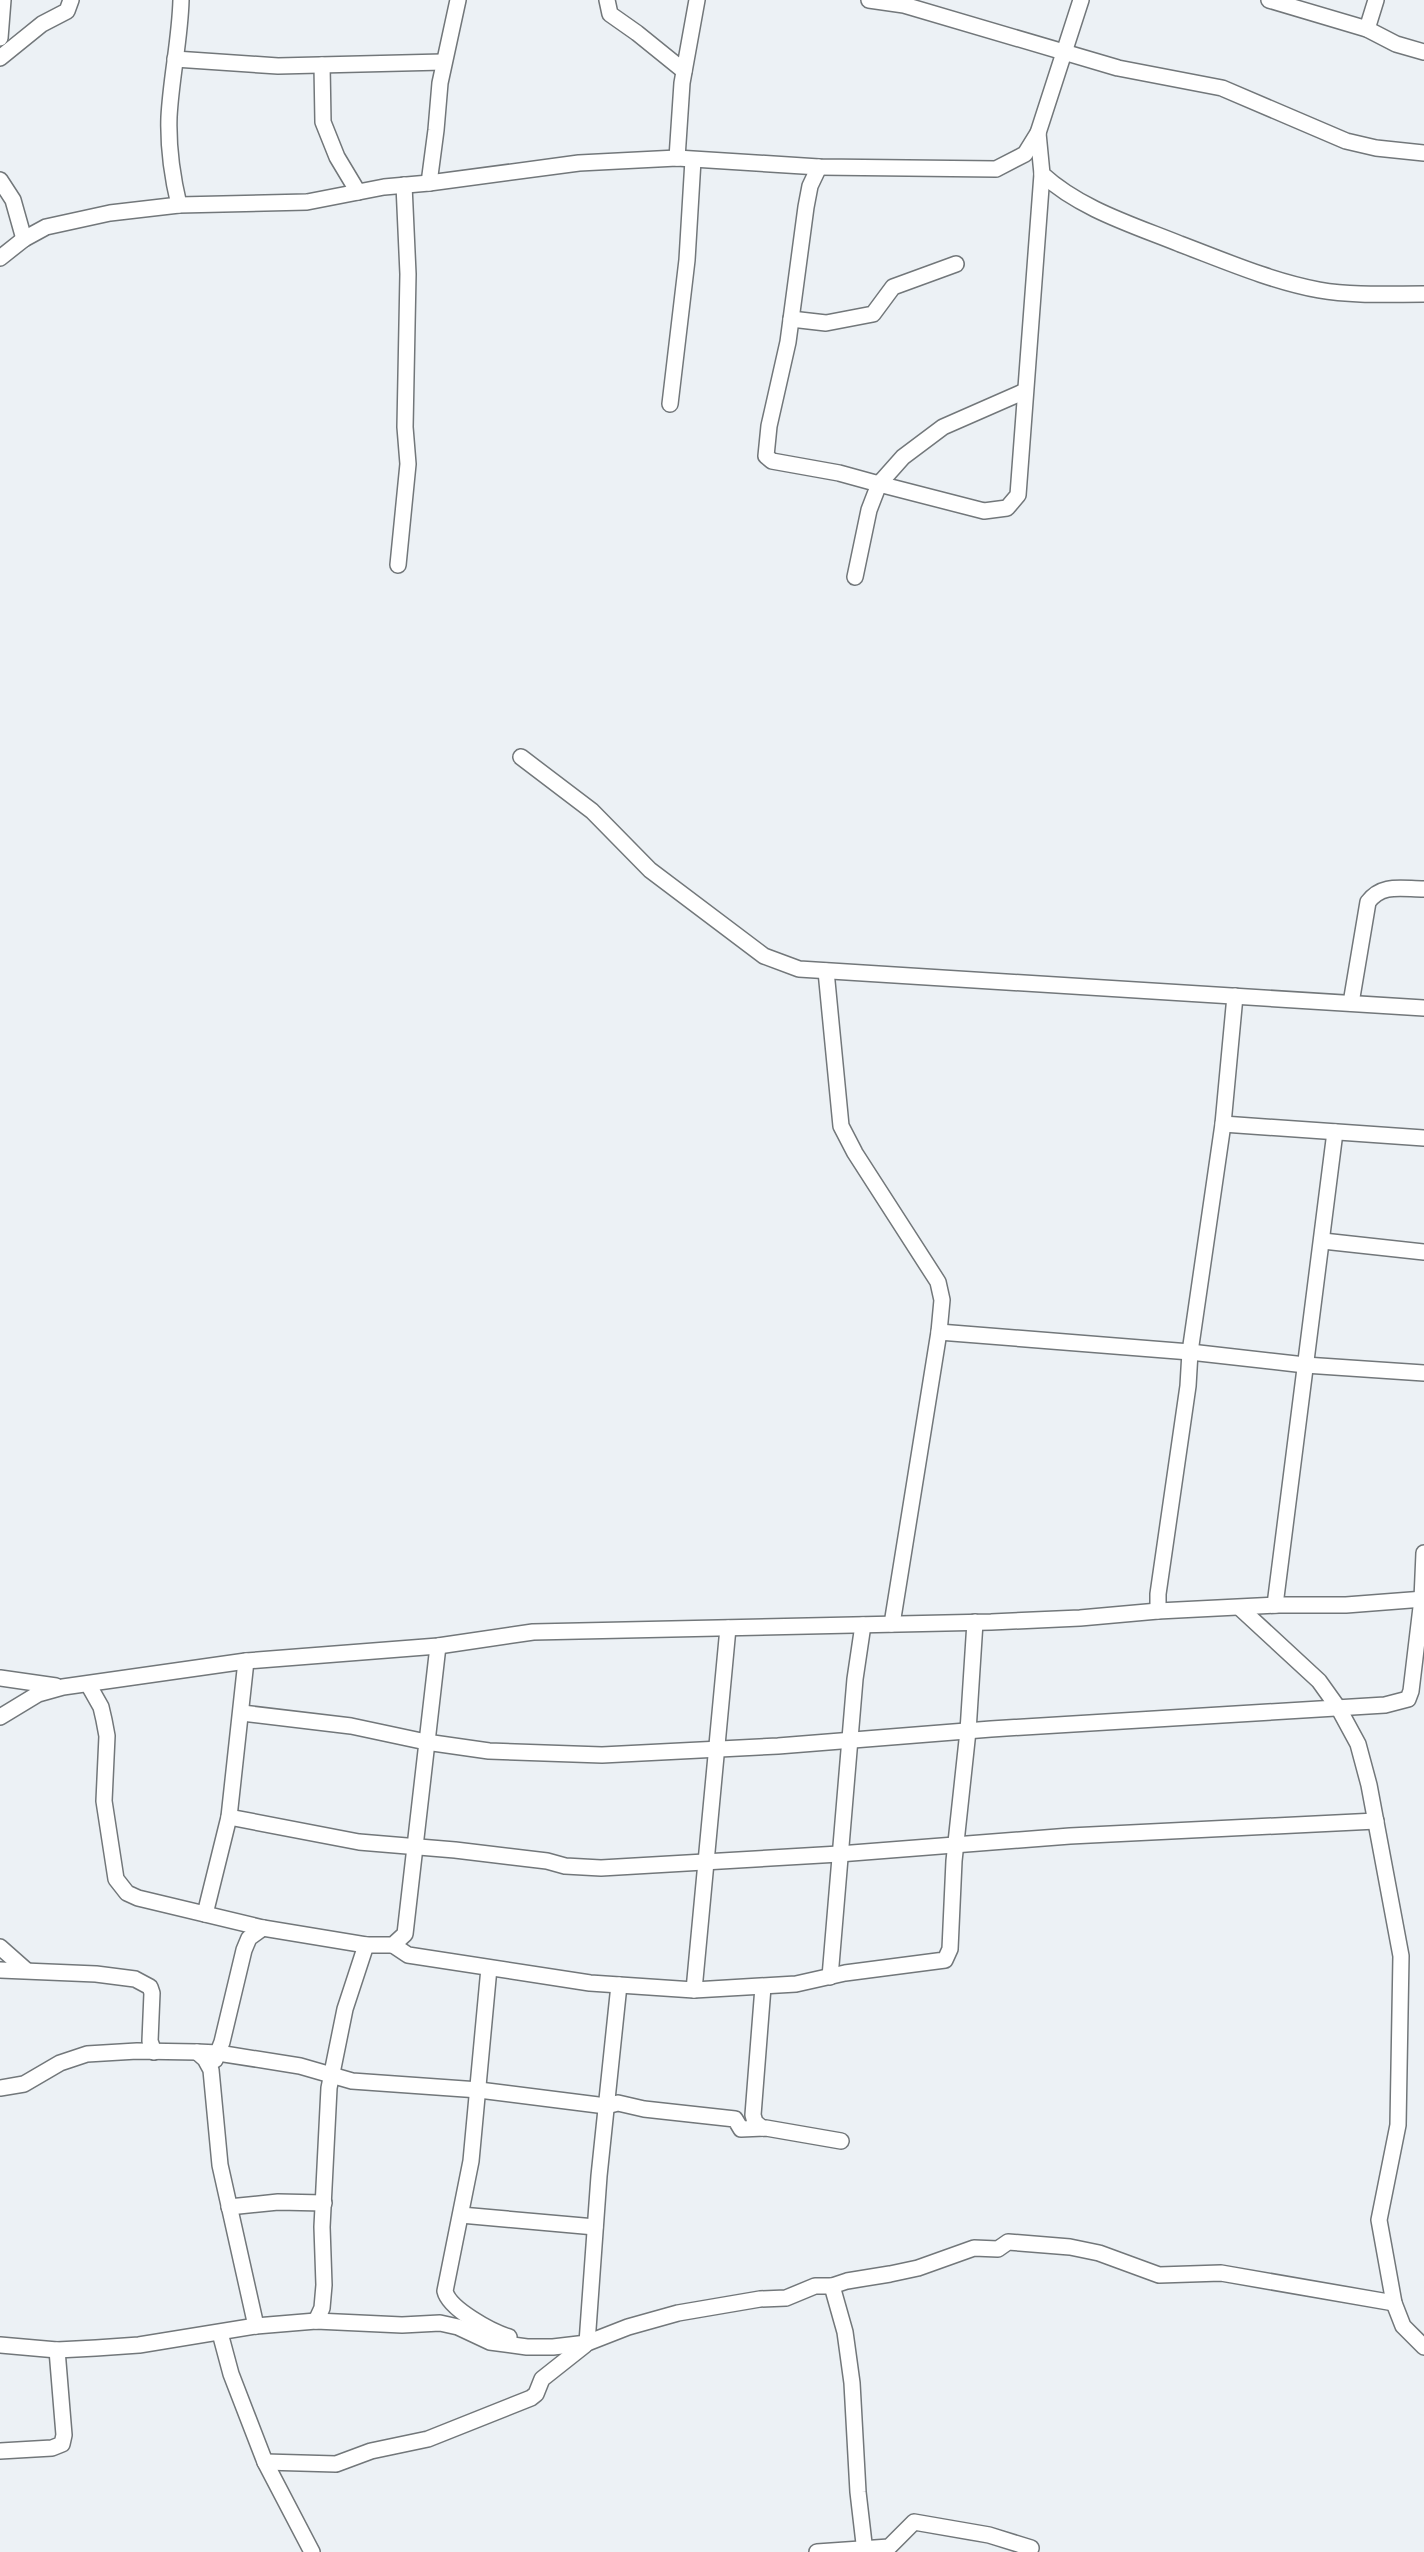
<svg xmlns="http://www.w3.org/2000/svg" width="1424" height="2552" viewBox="0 0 1424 2552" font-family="'Noto Serif',serif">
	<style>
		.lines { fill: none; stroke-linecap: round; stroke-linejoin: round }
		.minor-casing { stroke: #72777a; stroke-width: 18 }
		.minor { stroke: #fff; stroke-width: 15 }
	</style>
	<rect width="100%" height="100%" fill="#ecf1f5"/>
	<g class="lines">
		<defs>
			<g id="minor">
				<polyline points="607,0 610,14 637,33 684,71"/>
				<polyline points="869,0 904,5 1118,68 1222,88 1346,141 1376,148 1424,153"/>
				<polyline points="1269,0 1367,29 1396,44 1424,52"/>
				<polyline points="1367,29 1376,0"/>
				<polyline points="0,38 3,0"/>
				<polyline points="0,58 42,24 67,11 71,0"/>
				<polyline points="175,59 278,66 443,62"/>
				<polyline points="322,65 323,122 337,157 358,192"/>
				<path d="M1038 133 1042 174C1080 209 1133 225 1180 244 1225 261 1271 281 1319 290 1353 296 1389 294 1424 294"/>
				<polyline points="677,158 682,83 697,0"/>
				<polyline points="819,167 810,186 806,207 788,342 769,426 766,456 772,461 839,473 879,484 903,457 943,427 1025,391"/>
				<polyline points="0,180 13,200 24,239"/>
				<polyline points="429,183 436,130 440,83 458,0"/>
				<path d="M179 205C172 176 168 147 169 117 171 78 180 39 181 0"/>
				<polyline points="0,258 24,239 46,227 110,213 179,205 307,202 384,187 429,183 579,163 677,158 819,167 996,169 1025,154 1038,133 1081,0"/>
				<polyline points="791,319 826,323 873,314 893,287 956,264"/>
				<polyline points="670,404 687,260 693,160"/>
				<polyline points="398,565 408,464 405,427 408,274 404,185"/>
				<polyline points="855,577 869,510 879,484 984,511 1007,508 1018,495 1042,174"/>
				<polyline points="521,757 592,811 650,870 764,956 799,969 1424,1008"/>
				<polyline points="826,971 841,1126 855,1153 938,1282 942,1300 939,1332 892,1624"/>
				<path d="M1351 1003 1368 902C1382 883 1402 889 1424 889"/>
				<polyline points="1223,1124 1424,1138"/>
				<polyline points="1323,1241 1424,1252"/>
				<polyline points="939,1332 1190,1352 1305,1365 1424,1373"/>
				<polyline points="1275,1605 1335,1132"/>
				<polyline points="1241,1609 1319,1681 1339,1709 1358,1744 1369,1785 1401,1956 1398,2125 1379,2220 1394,2303 1403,2326 1424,2347"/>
				<polyline points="1158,1611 1158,1594 1188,1386 1190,1352 1223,1124 1235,996"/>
				<polyline points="0,1678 56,1686"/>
				<polyline points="88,1684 101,1707 104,1720 107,1736 104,1801 116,1879 127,1893 138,1898 263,1928 366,1945 393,1945 405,1934 438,1646"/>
				<polyline points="242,1713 351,1726 426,1742 489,1751 602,1755 778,1746 991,1729 1385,1705 1408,1699 1411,1691 1422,1599 1424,1553"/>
				<polyline points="0,1717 38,1694 63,1687 246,1661 438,1646 533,1632 991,1622 1080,1618 1158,1611 1279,1605 1346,1605 1424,1599"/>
				<polyline points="229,1817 359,1842 455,1850 547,1861 565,1866 601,1868 839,1854 1070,1836 1376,1821"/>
				<polyline points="205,1914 229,1817 246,1661"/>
				<polyline points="393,1945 408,1955 590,1983 694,1990 796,1984 845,1973 945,1960 950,1949 954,1861 968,1731 975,1622"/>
				<polyline points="0,1947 26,1970"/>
				<path d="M489 1968 471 2161 445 2291C449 2309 492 2332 509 2337"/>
				<polyline points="0,1970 96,1974 135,1979 150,1987 152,1993 150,2041 154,2052"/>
				<polyline points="830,1977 855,1679 863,1625"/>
				<polyline points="694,1990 728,1628"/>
				<polyline points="197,2052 205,2059 211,2070 220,2165 256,2326"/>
				<polyline points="215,2060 222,2042 244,1950 249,1938 263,1928"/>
				<polyline points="0,2088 24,2084 60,2063 87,2054 137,2051 197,2052 218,2053 300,2066 352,2081 479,2090 606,2106 618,2103 644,2109 735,2119 741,2129 766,2128 841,2141"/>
				<polyline points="762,2128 755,2122 753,2115 763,1987"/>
				<polyline points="229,2207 278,2202 324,2203"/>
				<polyline points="461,2215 595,2227"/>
				<polyline points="832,2286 845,2332 852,2383 858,2492 865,2552"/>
				<polyline points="316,2321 322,2308 324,2285 322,2227 329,2088 345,2009 366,1945"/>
				<polyline points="220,2333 231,2374 265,2462 312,2552"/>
				<polyline points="587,2343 599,2176 619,1985"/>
				<polyline points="0,2345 57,2350 96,2348 139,2345 256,2326 316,2321 402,2325 440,2323 458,2327 490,2342 527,2347 553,2347 587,2343 628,2327 678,2313 760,2299 786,2298 815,2286 832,2286 847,2281 890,2274 918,2268 974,2248 998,2249 1008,2242 1070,2247 1099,2253 1159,2275 1221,2273 1394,2303"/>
				<polyline points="0,2451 52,2448 62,2444 64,2435 57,2350"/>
				<polyline points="265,2462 336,2464 371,2451 428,2439 531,2398 536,2394 542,2379 585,2345"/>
				<polyline points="817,2552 889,2547 914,2522 989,2535 1031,2548"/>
			</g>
		</defs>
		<!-- minor casing -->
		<use href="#minor" class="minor-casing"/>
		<!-- minor -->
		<use href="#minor" class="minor"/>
	</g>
</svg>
